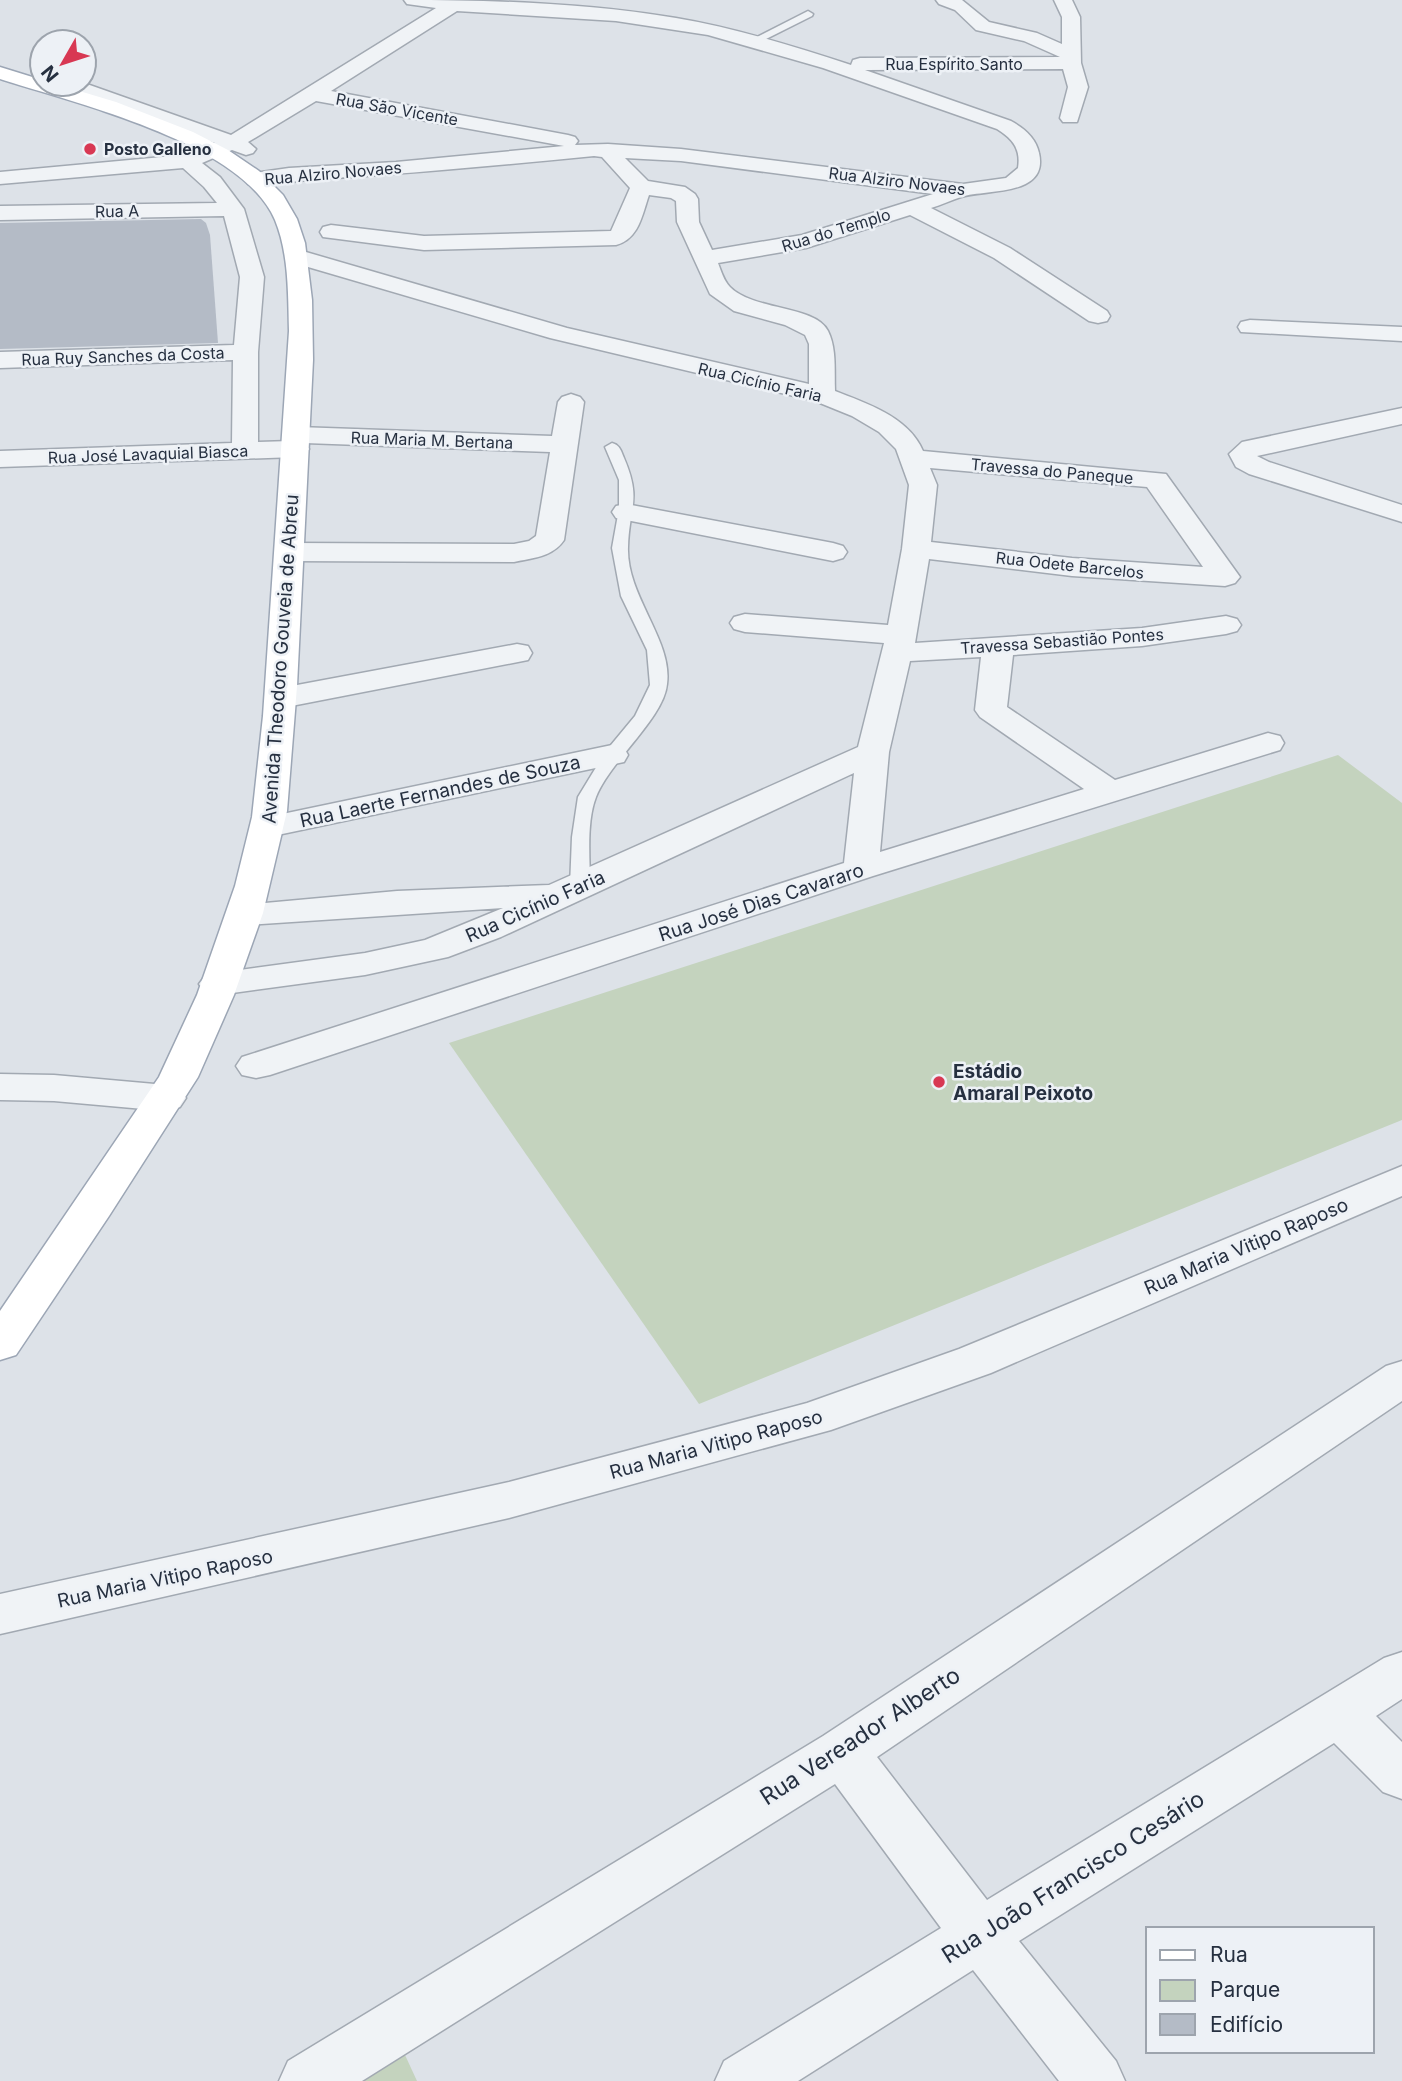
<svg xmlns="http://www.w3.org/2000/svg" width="1402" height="2081" viewBox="0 0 1402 2081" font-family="Inter,sans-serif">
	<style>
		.green { fill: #c4d3be }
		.building { fill: #b4bbc6 }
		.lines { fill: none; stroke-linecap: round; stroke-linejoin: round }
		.service-casing { stroke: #a2a9b2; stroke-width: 3 }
		.minor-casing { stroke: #a2a9b2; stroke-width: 3 }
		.primary-casing { stroke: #9ca6b5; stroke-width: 3 }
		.service { fill: #f0f3f6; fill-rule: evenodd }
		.minor { fill: #f0f3f6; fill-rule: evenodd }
		.primary { fill: #fff; fill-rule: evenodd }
		.poi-dot { fill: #d83853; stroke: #edf1f6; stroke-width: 2.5 }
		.labels { text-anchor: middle; stroke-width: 5; stroke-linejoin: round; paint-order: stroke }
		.far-street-label { font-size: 16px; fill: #263040; stroke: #edf1f6 }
		.far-poi-label { font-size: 16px; font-weight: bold; fill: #263040; stroke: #edf1f6; text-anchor: start }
		.street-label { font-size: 19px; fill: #263040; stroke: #edf1f6 }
		.poi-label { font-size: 19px; font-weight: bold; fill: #263040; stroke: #edf1f6; text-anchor: start }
		.near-street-label { font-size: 23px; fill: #263040; stroke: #edf1f6 }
	</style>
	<rect width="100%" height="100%" fill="#dde2e8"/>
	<!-- green -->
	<g class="green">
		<polygon points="1338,755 1402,803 1402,1120 699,1404 449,1043"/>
		<polygon points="399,2042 417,2081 339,2081"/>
	</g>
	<!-- building -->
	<polygon class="building" points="201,219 206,223 210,235 218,343 0,349 0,223"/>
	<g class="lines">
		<defs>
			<g id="service">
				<polygon points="808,11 813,14 812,16 760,42 751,40"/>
				<path d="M612 443C620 445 621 451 624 458 642 500 629 507 628 547 626 596 673 640 667 684 664 718 610 761 596 797 586 823 590 859 590 887L580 893 570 887 572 837 578 797 606 751 635 716 650 685 647 650 621 596 612 548 619 509V480L605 447Z"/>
			</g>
			<g id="minor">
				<path d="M404 0C494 0 587 3 676 18 735 28 794 46 851 65L853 60 860 58 1060 57 1024 41 976 30 955 10 939 4 936 0H962L989 22 1037 33 1062 44V17L1054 0H1072L1080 17 1081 63 1088 87 1077 122H1063L1060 118 1068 87 1063 69 865 70 1011 121C1024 128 1036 138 1039 153 1049 197 986 189 961 197 952 200 941 205 931 208L1010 248 1107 311 1110 316 1107 321 1098 323 1089 321 994 258 910 215 806 248 718 263C721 271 724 281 730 287 754 311 815 305 828 331 837 349 834 372 835 391 866 403 909 417 923 451L1166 474 1240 577 1235 583 1225 586 1072 576 929 559 915 643 1142 628 1226 616 1237 619 1241 625 1237 631 1226 634 1142 646 1013 655 1007 707 1115 780 1268 733 1280 736 1284 743 1280 750 873 876 270 1075 256 1078 242 1075 236 1066 242 1057 844 863 854 773 501 937 448 957 365 975 218 995 205 992 199 984 205 976 218 973 365 953 425 940 503 908 245 925 232 922 227 914 232 906 397 891 549 885 858 747 884 643 745 632 734 629 730 623 734 617 745 614 888 625 902 549 909 485 896 449 879 432 852 416 815 401 550 338 291 262 287 257 291 252 299 250 567 328 809 384V344L805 335 785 325 734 311 710 294 677 222 676 201 671 198 649 195C642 215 639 239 616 245L424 250 323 237 320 232 323 227 331 225 424 236 611 231 630 188 602 157 594 156C502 165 410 174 317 179 298 180 266 188 248 184L245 179 248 174 289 168 396 162 564 146 316 101 248 142 256 149 253 153 246 155 232 150 202 163 220 177 244 209 264 277 258 352V442L291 441 285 435 289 429 298 427 552 436 558 402 562 397 571 394 580 397 584 402 564 540C553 557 532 558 514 562L291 561 281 558 277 552 281 546 291 543 514 544 529 541 536 536 550 452 305 443 309 449 305 455 296 457 0 467V451L232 443 233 360 0 368V352L234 345 240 277 224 216 0 220V206L217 203 204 187 183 168 0 184V172L184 155 215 143 60 88 57 84 84 83 231 135 436 8 407 4ZM457 11 616 21 708 35 823 68 997 129C1013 139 1021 149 1018 168L1006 178 963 184 681 149 608 144 575 145 578 141 575 137 568 135 331 91ZM625 158 681 161 933 194 802 235 712 250 699 222 698 199 695 194 685 187 648 181ZM930 468 1147 487 1203 567 1072 558 931 542 937 485ZM981 657 975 710 980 717 1084 789 880 852 889 752 910 661Z"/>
				<polygon points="1250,320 1402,327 1402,341 1241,332 1238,327 1241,322"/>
				<polygon points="1402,408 1402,424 1257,456 1269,462 1402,505 1402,522 1249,474 1236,467 1229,454 1242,442"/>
				<polygon points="626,504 833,543 843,546 847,552 843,558 833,561 616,518 612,512 616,506"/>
				<polygon points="517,644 528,646 532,653 528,660 281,708 270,705 265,698 270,691 281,688"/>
				<polygon points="612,745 624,748 628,755 624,762 268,837 256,834 251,827 256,820 268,817"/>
				<polygon points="0,1074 54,1075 166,1085 180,1089 186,1098 180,1107 166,1111 54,1101 0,1100"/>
				<polygon points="1402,1166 1402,1196 991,1373 831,1430 509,1518 0,1634 0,1594 509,1482 807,1403 959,1349"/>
				<polygon points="1402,1361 1402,1401 877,1757 987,1900 1384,1658 1402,1652 1402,1699 1376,1716 1402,1742 1402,1799 1383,1792 1334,1743 1019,1941 1116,2061 1125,2081 1059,2081 973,1970 798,2081 715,2081 724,2061 941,1928 835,1784 362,2081 279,2081 288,2061 823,1736 1386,1366"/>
			</g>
			<path id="primary" d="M0 67 42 80V84H56L116 102 193 132 228 150 259 171 283 195 297 219 305 243 312 300 313 360 297 686 287 811 263 913 234 995 198 1077 109 1216 16 1355 0 1360V1311L159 1077 197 995 235 886 252 817 263 716 289 331C288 294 289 254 275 220 242 142 74 103 0 79Z"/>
		</defs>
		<!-- service casing -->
		<use href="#service" class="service-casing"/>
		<!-- minor casing -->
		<use href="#minor" class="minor-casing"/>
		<!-- primary casing -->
		<use href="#primary" class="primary-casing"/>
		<!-- service -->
		<use href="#service" class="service"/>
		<!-- minor -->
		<use href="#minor" class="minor"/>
		<!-- primary -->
		<use href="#primary" class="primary"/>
	</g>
	<!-- markers -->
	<g class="poi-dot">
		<circle cx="90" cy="149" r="7"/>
		<circle cx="939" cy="1082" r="7"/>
	</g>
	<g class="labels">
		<!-- far-street labels -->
		<g class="far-street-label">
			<text x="954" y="70">Rua Espírito Santo</text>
			<text transform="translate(397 109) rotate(10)" y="6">Rua São Vicente</text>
			<text transform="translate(333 173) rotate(-5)" y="6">Rua Alziro Novaes</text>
			<text transform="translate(897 181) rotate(7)" y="6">Rua Alziro Novaes</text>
			<text transform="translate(117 211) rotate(-1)" y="6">Rua A</text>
			<text transform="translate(836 230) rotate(-17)" y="6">Rua do Templo</text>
			<text transform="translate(123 356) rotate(-2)" y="6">Rua Ruy Sanches da Costa</text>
			<text transform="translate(760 382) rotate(13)" y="6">Rua Cicínio Faria</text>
			<text transform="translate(432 440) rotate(2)" y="6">Rua Maria M. Bertana</text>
			<text transform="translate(148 454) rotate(-2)" y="6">Rua José Lavaquial Biasca</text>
			<text transform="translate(1052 471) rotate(5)" y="6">Travessa do Paneque</text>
			<text transform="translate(1070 565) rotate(6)" y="6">Rua Odete Barcelos</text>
			<text transform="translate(1062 641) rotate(-4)" y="6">Travessa Sebastião Pontes</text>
		</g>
		<!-- far-poi labels -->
		<g class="far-poi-label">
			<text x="104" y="155">Posto Galleno</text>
		</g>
		<!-- street labels -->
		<g class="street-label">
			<text transform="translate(280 659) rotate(-86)" y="7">Avenida Theodoro Gouveia de Abreu</text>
			<text transform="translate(440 791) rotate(-12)" y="7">Rua Laerte Fernandes de Souza</text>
			<text transform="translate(761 902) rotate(-18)" y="7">Rua José Dias Cavararo</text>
			<text transform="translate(535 906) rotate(-24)" y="7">Rua Cicínio Faria</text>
			<text transform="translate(1246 1246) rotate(-23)" y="7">Rua Maria Vitipo Raposo</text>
			<text transform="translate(716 1444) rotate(-15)" y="7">Rua Maria Vitipo Raposo</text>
			<text transform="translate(165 1578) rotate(-12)" y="7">Rua Maria Vitipo Raposo</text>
		</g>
		<!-- poi labels -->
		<g class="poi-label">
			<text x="953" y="1078">Estádio<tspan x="953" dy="22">Amaral Peixoto</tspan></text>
		</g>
		<!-- near-street labels -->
		<g class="near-street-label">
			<text transform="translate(860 1736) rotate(-33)" y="8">Rua Vereador Alberto</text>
			<text transform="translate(1073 1877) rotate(-32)" y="8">Rua João Francisco Cesário</text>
		</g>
	</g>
	<!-- legend -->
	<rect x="1146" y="1927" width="228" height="126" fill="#edf1f6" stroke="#9da4ad" stroke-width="2"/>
	<rect x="1160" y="1950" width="35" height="10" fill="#ffffff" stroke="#9da4ad" stroke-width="2"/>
	<text x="1210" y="1962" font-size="21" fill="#263040">Rua</text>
	<rect x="1160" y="1980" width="35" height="21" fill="#c4d3be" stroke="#9da4ad" stroke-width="2"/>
	<text x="1210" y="1997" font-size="21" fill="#263040">Parque</text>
	<rect x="1160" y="2014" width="35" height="21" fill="#b4bbc6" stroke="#9da4ad" stroke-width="2"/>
	<text x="1210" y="2032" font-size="21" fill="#263040">Edifício</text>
	<!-- north arrow -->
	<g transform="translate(63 63) rotate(231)"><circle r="33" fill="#edf1f6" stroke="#9da4ad" stroke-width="2"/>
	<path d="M0-5L12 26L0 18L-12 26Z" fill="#d83853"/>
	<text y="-10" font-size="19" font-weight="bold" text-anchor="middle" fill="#263040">N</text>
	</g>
</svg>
